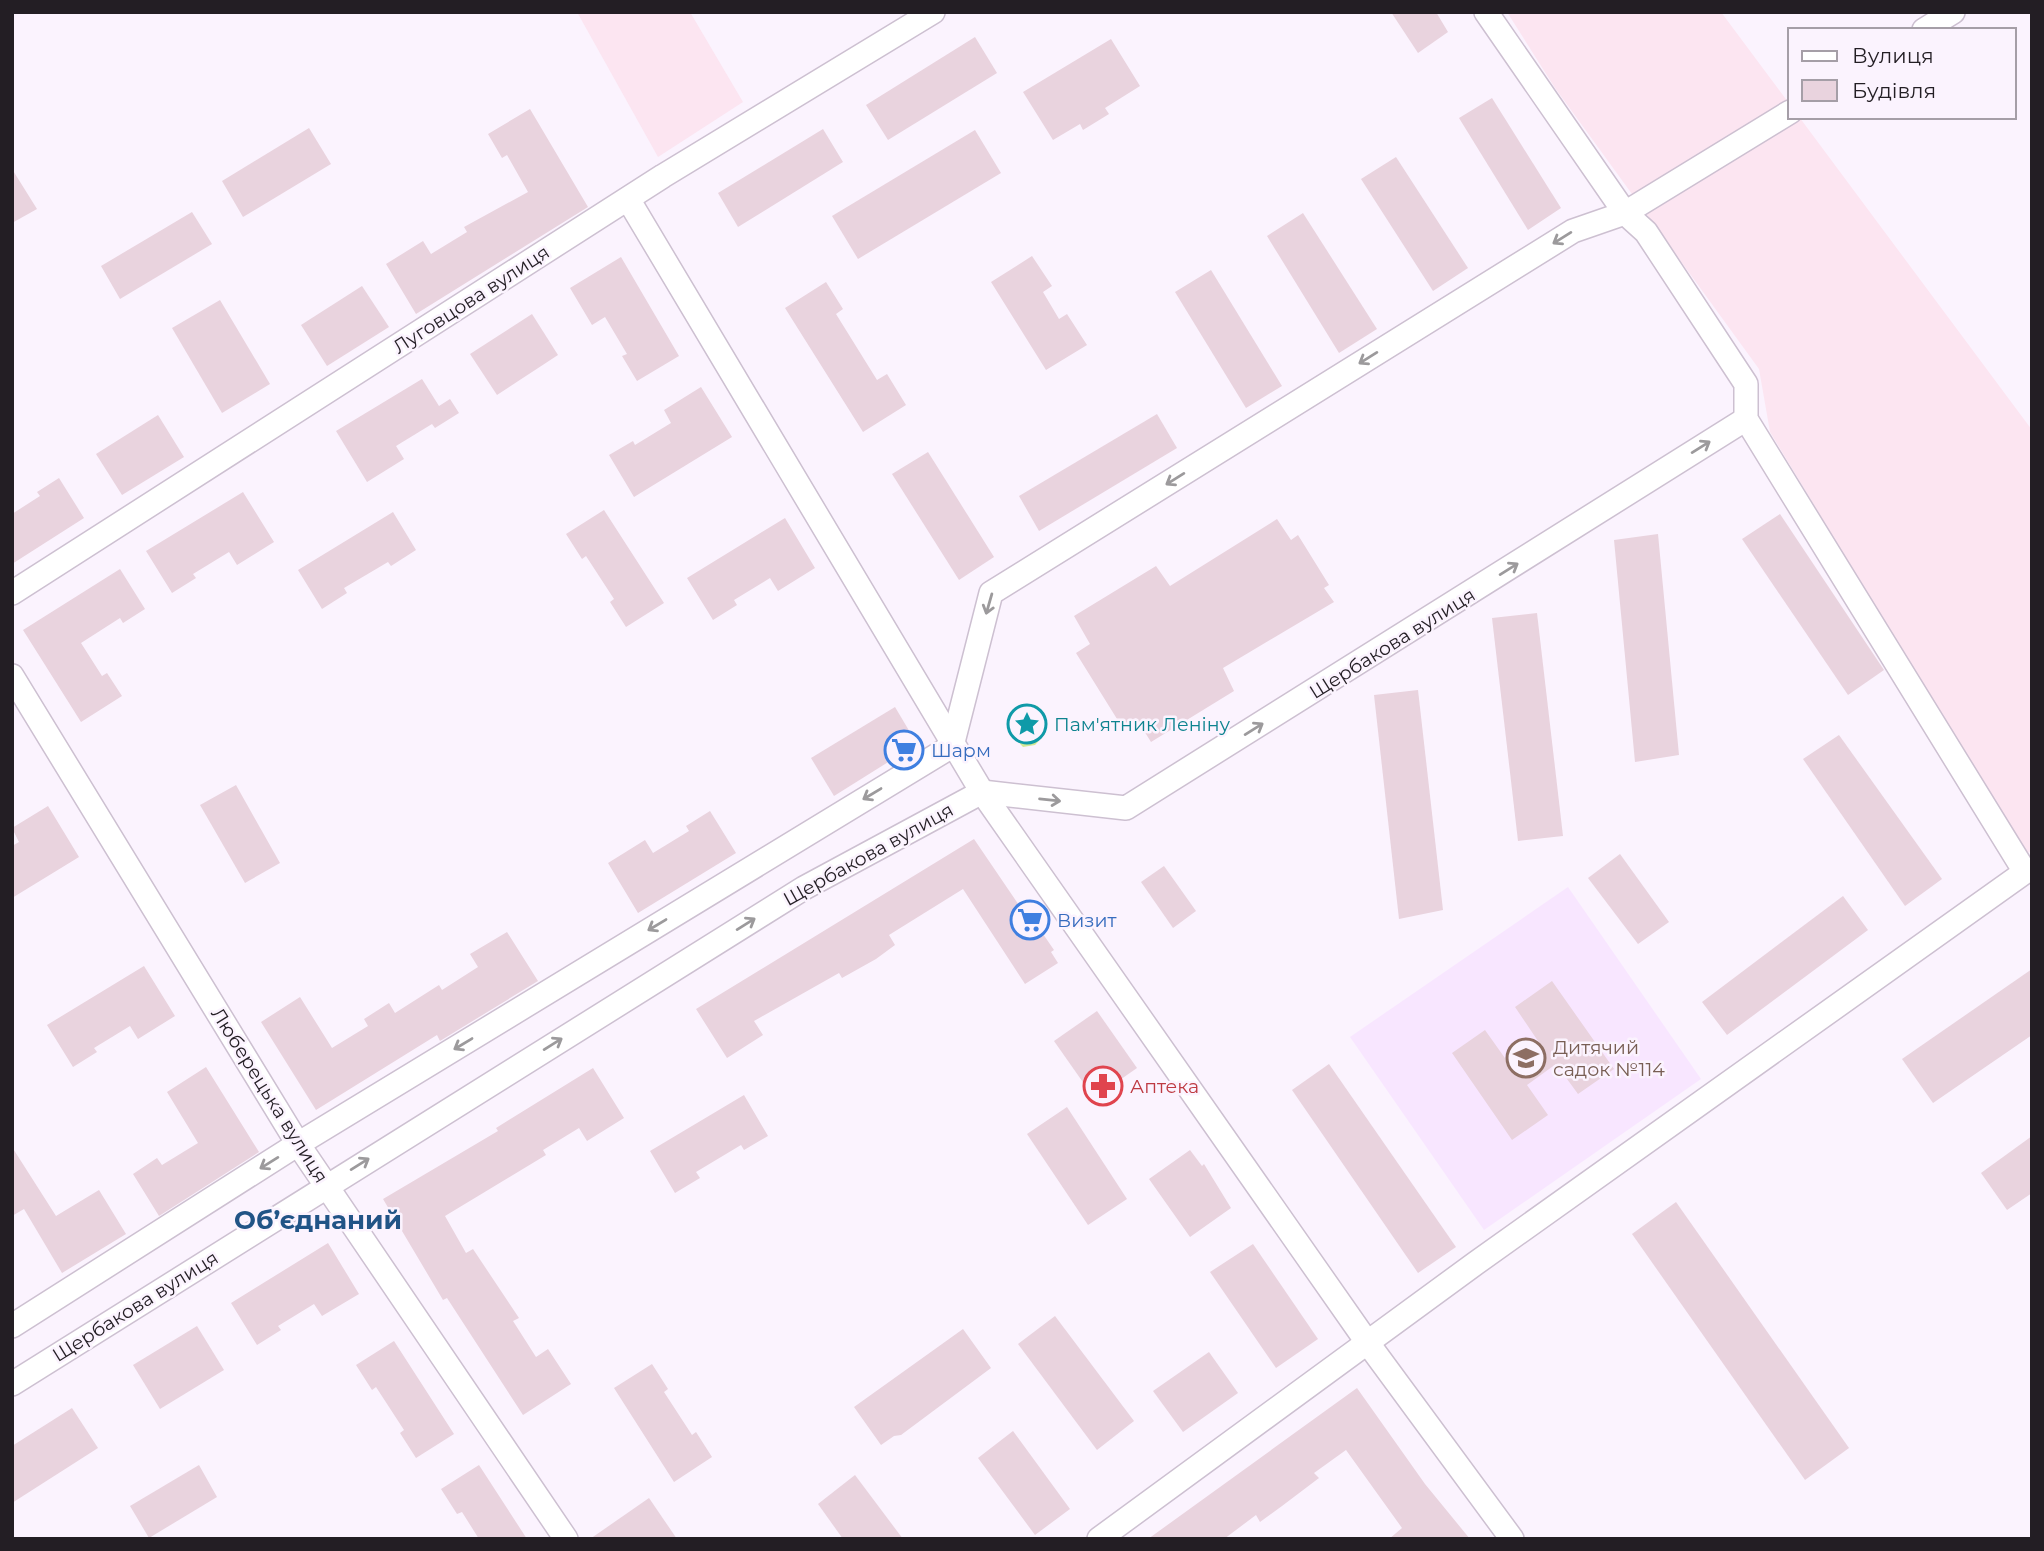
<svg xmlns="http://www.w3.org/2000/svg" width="2044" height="1551" viewBox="0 0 2044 1551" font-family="Montserrat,sans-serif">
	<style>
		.industrial { fill: #fce5f1 }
		.built { fill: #f8e6ff }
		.green { fill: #d4e996 }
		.building { fill: #e9d3de }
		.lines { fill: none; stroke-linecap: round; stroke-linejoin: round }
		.minor-casing { stroke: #cdc0d1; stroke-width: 26 }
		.minor { stroke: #fff; stroke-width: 23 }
		.oneway { stroke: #9c9a9c }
		.labels { text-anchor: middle; stroke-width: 5; stroke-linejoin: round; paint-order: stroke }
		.street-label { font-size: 19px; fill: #231e24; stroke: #fbf3fe }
		.culture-label { font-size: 19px; fill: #0d838f; stroke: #fbf3fe; text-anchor: start }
		.shop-label { font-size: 19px; fill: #366cbe; stroke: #fbf3fe; text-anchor: start }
		.education-label { font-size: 19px; fill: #785e54; stroke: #fbf3fe; text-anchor: start }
		.health-label { font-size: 19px; fill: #be3a42; stroke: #fbf3fe; text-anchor: start }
		.district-label { font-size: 26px; font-weight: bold; fill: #215486; stroke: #fbf3fe }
	</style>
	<rect width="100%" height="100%" fill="#fbf3fe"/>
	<!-- industrial -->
	<g class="industrial">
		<polygon points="577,12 690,12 743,102 658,157"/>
		<polygon points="1507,12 1721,12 2032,430 2032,850 2025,855 1770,432 1759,369 1555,88"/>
	</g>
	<!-- built -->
	<polygon class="built" points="1568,887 1701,1079 1484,1230 1350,1037"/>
	<!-- green -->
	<path class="green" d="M1027 704 1038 706 1045 723V734L1035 745 1023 747C1013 737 1009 721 1015 709Z"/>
	<!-- building -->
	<g class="building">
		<polygon points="1391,12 1436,12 1448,32 1418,53"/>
		<polygon points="975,37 997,73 888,140 866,105"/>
		<polygon points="1111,39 1140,86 1105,108 1109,114 1083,130 1080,124 1053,140 1023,92"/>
		<polygon points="1492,98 1561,208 1528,230 1459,118"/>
		<polygon points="530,109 588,207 416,314 386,264 423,241 431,254 467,232 464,227 528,192 507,155 502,158 488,134"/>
		<polygon points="309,128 331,164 243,217 222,181"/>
		<polygon points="823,129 843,162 738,227 718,193"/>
		<polygon points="975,130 1001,173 858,259 832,216"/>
		<polygon points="1396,157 1468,268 1433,291 1361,179"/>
		<polygon points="12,169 37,209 12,223"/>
		<polygon points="192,212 212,244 120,299 101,266"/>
		<polygon points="1303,213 1377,329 1339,353 1267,236"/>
		<polygon points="1032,256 1052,286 1043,292 1059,319 1067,314 1087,345 1046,370 991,282"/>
		<polygon points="621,257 679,356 637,381 622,356 627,354 605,317 592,325 570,288"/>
		<polygon points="1211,270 1282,386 1246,408 1175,292"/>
		<polygon points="826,282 843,309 836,314 877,380 887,374 906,405 863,432 785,308"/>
		<polygon points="362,286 389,327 327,366 301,325"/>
		<polygon points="220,300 270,384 222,413 172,328"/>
		<polygon points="532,314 558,355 497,395 470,354"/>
		<polygon points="422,379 439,406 450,399 459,413 435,428 432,424 396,446 404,459 367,482 336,431"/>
		<polygon points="701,387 732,437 634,497 609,455 633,441 635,445 671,423 664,410"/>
		<polygon points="1157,414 1177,448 1039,531 1019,496"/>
		<polygon points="158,415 184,457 122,495 96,454"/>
		<polygon points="928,452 994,557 959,580 892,474"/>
		<polygon points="59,478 84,518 12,564 12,514 40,496 37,492"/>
		<polygon points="243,492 274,542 237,565 229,552 193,574 196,578 172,593 146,551"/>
		<polygon points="604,510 664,603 626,627 610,602 614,599 586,556 582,559 566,534"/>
		<polygon points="393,512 416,550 391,566 388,562 344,588 347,593 322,609 298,570"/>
		<polygon points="1780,514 1884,670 1848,695 1742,539"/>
		<polygon points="785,518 815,568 778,591 770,578 734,600 737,605 713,620 687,578"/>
		<polygon points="1277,519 1291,540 1298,535 1329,585 1324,588 1334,602 1223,668 1234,691 1151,742 1136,718 1122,727 1076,653 1090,644 1074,616 1156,566 1170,586"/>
		<polygon points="1658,534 1679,755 1635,762 1614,540"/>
		<polygon points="120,569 145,609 123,623 120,618 81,643 102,676 107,673 122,696 81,722 23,630"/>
		<polygon points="1537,613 1563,836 1518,841 1492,618"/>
		<polygon points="1418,690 1443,910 1399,919 1374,695"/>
		<polygon points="895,707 917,744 834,796 811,758"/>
		<polygon points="1839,735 1942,879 1905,906 1803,759"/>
		<polygon points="236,785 280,863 245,883 200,805"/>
		<polygon points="48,806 79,857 12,898 12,846 19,842 12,828"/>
		<polygon points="710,811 736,853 638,913 608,863 645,840 653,853 689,831 686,826"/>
		<polygon points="974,839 1027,917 1030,915 1054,950 1051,952 1058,963 1025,984 963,889 889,935 895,945 876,959 842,978 839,973 754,1021 763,1035 727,1058 696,1009"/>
		<polygon points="1620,854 1669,922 1638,944 1588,878"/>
		<polygon points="1164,866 1196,911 1173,928 1141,882"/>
		<polygon points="1843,896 1868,930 1727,1035 1702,1002"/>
		<polygon points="507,932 538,981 440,1041 437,1035 316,1110 261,1022 300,997 332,1048 368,1026 364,1019 389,1003 395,1013 439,985 442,990 478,967 470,954"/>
		<polygon points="144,966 175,1016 138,1039 130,1026 94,1048 97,1052 73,1067 47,1025"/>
		<polygon points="2032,969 2032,1035 1933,1103 1902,1059"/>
		<polygon points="1552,981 1614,1069 1578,1094 1556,1064 1527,1085 1548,1115 1512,1140 1452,1053 1485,1030 1512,1068 1542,1047 1515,1007"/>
		<polygon points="1097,1011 1137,1068 1094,1098 1054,1041"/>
		<polygon points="1329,1064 1456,1247 1418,1273 1292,1090"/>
		<polygon points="206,1067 259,1152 159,1216 133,1174 157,1158 162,1165 198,1143 167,1092"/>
		<polygon points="593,1068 624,1118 587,1141 579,1128 543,1150 546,1155 445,1216 466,1253 473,1249 519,1318 513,1321 536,1357 548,1349 571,1384 523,1415 447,1298 443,1300 383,1199 498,1131 496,1128"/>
		<polygon points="744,1095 768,1136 744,1150 741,1145 696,1172 700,1178 675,1193 650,1151"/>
		<polygon points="1067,1107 1127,1199 1088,1225 1027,1134"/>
		<polygon points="2032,1136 2032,1193 2007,1210 1981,1173"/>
		<polygon points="12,1147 56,1216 99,1190 126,1234 62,1273 24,1209 12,1216"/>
		<polygon points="1190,1150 1202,1166 1204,1164 1231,1208 1190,1237 1149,1179"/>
		<polygon points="1676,1202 1849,1448 1805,1480 1632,1234"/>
		<polygon points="328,1243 359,1294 322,1316 314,1304 278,1326 281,1330 257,1345 231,1303"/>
		<polygon points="1253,1244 1318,1339 1276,1368 1210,1272"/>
		<polygon points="1055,1316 1134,1421 1097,1450 1018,1344"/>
		<polygon points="197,1326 224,1370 160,1409 133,1365"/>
		<polygon points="963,1329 991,1368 901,1435 894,1436 881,1445 854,1407"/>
		<polygon points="394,1341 454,1434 416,1458 400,1433 404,1430 376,1387 372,1390 356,1365"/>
		<polygon points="1209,1352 1238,1393 1183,1432 1153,1391"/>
		<polygon points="652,1364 668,1389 664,1392 692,1435 696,1432 712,1457 674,1482 614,1388"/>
		<polygon points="1357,1388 1425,1484 1470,1539 1389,1539 1402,1528 1346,1450 1314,1473 1319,1478 1282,1506 1260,1522 1256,1515 1224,1539 1148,1539"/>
		<polygon points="72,1408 98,1448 12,1503 12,1446"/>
		<polygon points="1013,1431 1070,1509 1035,1535 978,1458"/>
		<polygon points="199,1465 217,1497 149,1538 130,1506"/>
		<polygon points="479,1465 527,1539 479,1539 462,1512 457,1514 441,1489"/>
		<polygon points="855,1475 903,1539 843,1539 818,1504"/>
		<polygon points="649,1498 677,1539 590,1539"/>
	</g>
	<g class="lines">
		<defs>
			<g id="minor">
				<polyline points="1924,30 1953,12"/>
				<polyline points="628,199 982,792 1367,1342 1512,1539"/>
				<polyline points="12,593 663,176 933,12"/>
				<polyline points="12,676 298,1144 566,1539"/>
				<polyline points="12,1326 298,1144 952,746 991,593 1573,231 1625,213 1790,112"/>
				<polyline points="12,1384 804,888 982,792 1126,808 1746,419"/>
				<polyline points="1099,1539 1476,1263 2025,872 1746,419 1746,384 1646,232 1625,213 1486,12"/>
			</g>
		</defs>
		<!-- minor casing -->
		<use href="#minor" class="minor-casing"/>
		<!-- minor -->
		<use href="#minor" class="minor"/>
	</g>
	<!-- one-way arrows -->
	<defs><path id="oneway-shaft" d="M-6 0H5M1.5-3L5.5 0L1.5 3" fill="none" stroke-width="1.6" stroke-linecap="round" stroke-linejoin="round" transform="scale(1.75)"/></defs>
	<g class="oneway">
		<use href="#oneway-shaft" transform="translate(1562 238) rotate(148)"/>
		<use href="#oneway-shaft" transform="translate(1368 358) rotate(148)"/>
		<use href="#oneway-shaft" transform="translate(1701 447) rotate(-32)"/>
		<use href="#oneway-shaft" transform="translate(1175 479) rotate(148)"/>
		<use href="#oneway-shaft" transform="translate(1509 569) rotate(-32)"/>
		<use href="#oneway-shaft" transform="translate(989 604) rotate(106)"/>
		<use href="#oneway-shaft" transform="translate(1254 729) rotate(-32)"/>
		<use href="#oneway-shaft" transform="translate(872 794) rotate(149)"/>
		<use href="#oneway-shaft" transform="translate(1050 800) rotate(6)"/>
		<use href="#oneway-shaft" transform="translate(746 924) rotate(-32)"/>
		<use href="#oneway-shaft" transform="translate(657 925) rotate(149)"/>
		<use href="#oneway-shaft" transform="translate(463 1044) rotate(149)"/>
		<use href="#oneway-shaft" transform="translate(553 1044) rotate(-32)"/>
		<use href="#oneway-shaft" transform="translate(269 1163) rotate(148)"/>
		<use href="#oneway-shaft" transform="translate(360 1164) rotate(-32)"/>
	</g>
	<!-- icons -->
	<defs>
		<symbol id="sight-ring" viewBox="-11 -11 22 22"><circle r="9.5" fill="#fbf3fe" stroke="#0f9aa8" stroke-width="1.5"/><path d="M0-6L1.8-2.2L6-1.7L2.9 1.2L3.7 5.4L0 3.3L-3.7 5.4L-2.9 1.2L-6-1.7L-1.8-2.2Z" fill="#0f9aa8"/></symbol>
		<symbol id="supermarket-ring" viewBox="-11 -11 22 22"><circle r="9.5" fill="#fbf3fe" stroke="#3f7fe0" stroke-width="1.5"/><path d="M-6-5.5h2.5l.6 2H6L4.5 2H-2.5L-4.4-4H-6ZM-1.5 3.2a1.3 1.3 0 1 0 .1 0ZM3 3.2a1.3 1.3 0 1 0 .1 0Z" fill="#3f7fe0"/></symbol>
		<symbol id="school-ring" viewBox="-11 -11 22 22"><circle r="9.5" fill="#fbf3fe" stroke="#8d6e63" stroke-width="1.5"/><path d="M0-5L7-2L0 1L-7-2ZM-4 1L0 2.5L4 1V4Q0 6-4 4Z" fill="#8d6e63"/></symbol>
		<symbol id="pharmacy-ring" viewBox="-11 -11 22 22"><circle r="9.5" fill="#fbf3fe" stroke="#e0444e" stroke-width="1.5"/><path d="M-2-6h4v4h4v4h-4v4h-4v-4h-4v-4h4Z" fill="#e0444e"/></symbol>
	</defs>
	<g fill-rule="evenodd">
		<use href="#sight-ring" x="1005" y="702" width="44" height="44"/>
		<use href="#supermarket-ring" x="882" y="728" width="44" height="44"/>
		<use href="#supermarket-ring" x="1008" y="898" width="44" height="44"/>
		<use href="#school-ring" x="1504" y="1036" width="44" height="44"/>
		<use href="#pharmacy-ring" x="1081" y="1064" width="44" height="44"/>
	</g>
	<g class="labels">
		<!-- street labels -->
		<g class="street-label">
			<text transform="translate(471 299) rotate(-33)" y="7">Луговцова вулиця</text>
			<text transform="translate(1392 643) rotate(-32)" y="7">Щербакова вулиця</text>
			<text transform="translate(868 854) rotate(-29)" y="7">Щербакова вулиця</text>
			<text transform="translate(270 1095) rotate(58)" y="7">Люберецька вулиця</text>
			<text transform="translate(135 1306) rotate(-32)" y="7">Щербакова вулиця</text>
		</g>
		<!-- culture labels -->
		<g class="culture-label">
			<text x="1054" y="731">Пам'ятник Леніну</text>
		</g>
		<!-- shop labels -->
		<g class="shop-label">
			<text x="931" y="757">Шарм</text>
			<text x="1057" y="927">Визит</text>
		</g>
		<!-- education labels -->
		<g class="education-label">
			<text x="1553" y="1054">Дитячий<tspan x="1553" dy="22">садок №114</tspan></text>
		</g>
		<!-- health labels -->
		<g class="health-label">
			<text x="1130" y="1093">Аптека</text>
		</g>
		<!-- district labels -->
		<g class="district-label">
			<text x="318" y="1229">Об’єднаний</text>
		</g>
	</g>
	<!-- border -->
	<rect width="2044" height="1551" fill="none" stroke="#231e24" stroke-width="28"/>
	<!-- legend -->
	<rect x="1788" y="28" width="228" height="91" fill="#fbf3fe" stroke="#a59ea7" stroke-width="2"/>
	<rect x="1802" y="51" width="35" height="10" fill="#ffffff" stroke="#a59ea7" stroke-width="2"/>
	<text x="1852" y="63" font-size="21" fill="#231e24">Вулиця</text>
	<rect x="1802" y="80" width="35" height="21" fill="#e9d3de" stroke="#a59ea7" stroke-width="2"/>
	<text x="1852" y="98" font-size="21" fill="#231e24">Будівля</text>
</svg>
